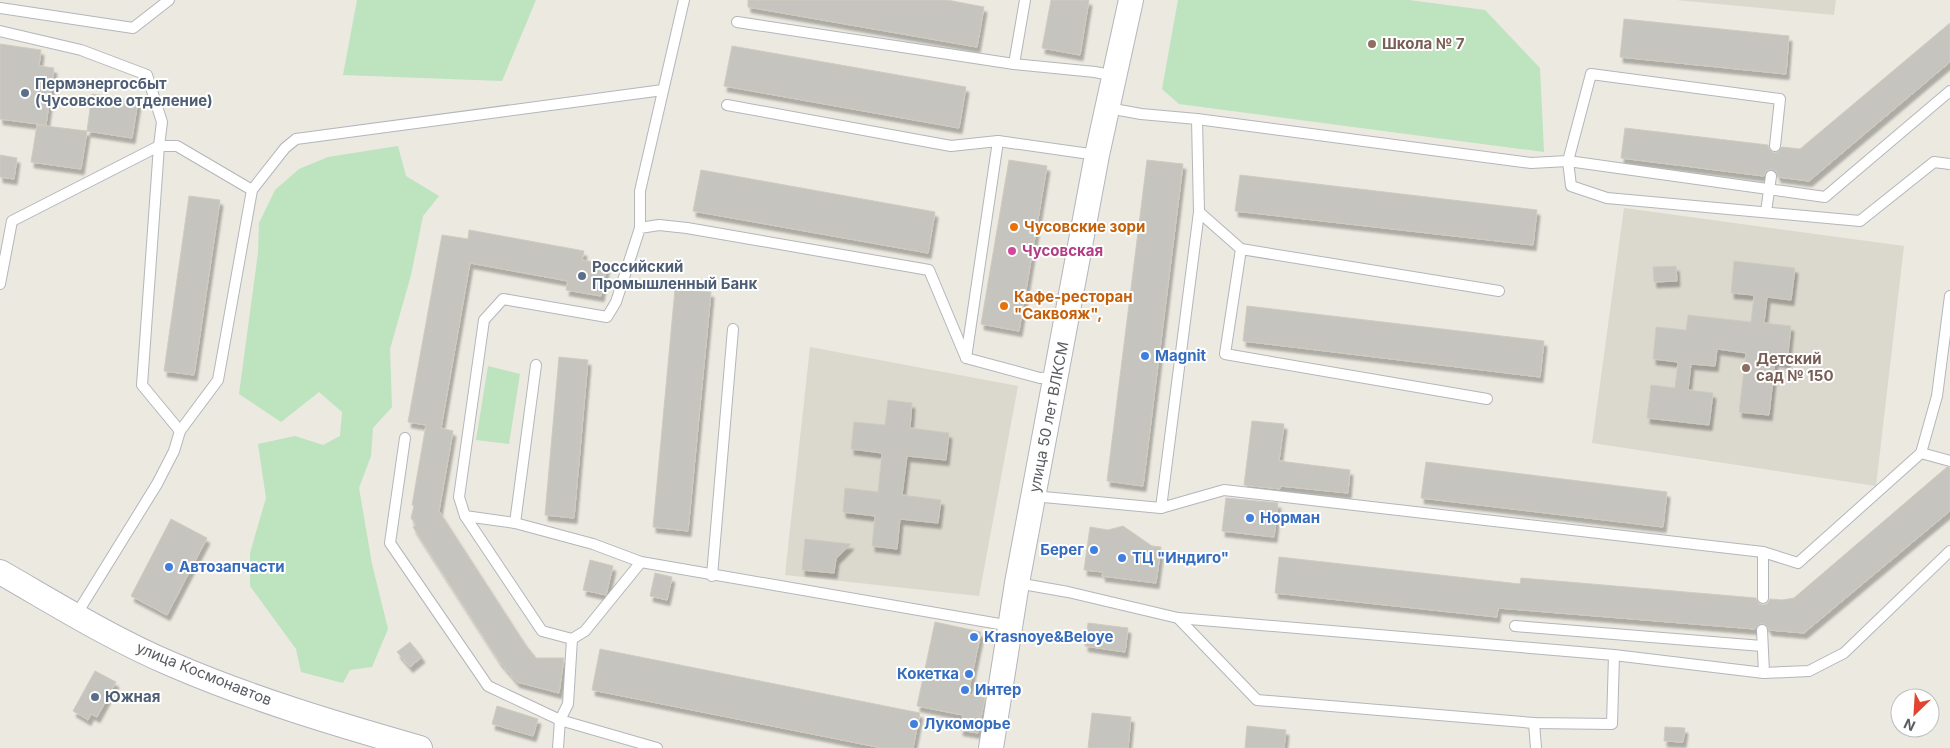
<svg xmlns="http://www.w3.org/2000/svg" width="1950" height="748" viewBox="0 0 1950 748" font-family="Inter,sans-serif">
	<style>
		.education { fill: #dbd8ce }
		.green { fill: #bde3bf }
		.building { fill: #c6c4be; stroke: #d0cbbf; filter: url(#shadow) }
		.lines { fill: none; stroke-linecap: round; stroke-linejoin: round }
		.service-casing { stroke: #b3b6bb; stroke-width: 12 }
		.tertiary-casing { stroke: #b3b6bb; stroke-width: 26 }
		.service { stroke: #fff; stroke-width: 10 }
		.tertiary { stroke: #fff; stroke-width: 24 }
		.education-dot { fill: #8d6e63; stroke: #fff; stroke-width: 2 }
		.service-dot { fill: #5c6f8a; stroke: #fff; stroke-width: 2 }
		.food-dot { fill: #e8710a; stroke: #fff; stroke-width: 2 }
		.hotel-dot { fill: #d1479c; stroke: #fff; stroke-width: 2 }
		.shop-dot { fill: #3f7fe0; stroke: #fff; stroke-width: 2 }
		.labels { text-anchor: middle; stroke-width: 4; stroke-linejoin: round; paint-order: stroke }
		.education-label { font-size: 15px; font-weight: bold; fill: #785e54; stroke: #fff; text-anchor: start }
		.service-label { font-size: 15px; font-weight: bold; fill: #4e5e75; stroke: #fff; text-anchor: start }
		.food-label { font-size: 15px; font-weight: bold; fill: #c56008; stroke: #fff; text-anchor: start }
		.hotel-label { font-size: 15px; font-weight: bold; fill: #b23c85; stroke: #fff; text-anchor: start }
		.shop-label { font-size: 15px; font-weight: bold; fill: #366cbe; stroke: #fff; text-anchor: start }
		.street-label { font-size: 15px; fill: #595c61; stroke: #fff }
	</style>
	<defs>
		<filter id="shadow"><feDropShadow dx="3" dy="5.5" stdDeviation="1" flood-color="#0004"/></filter>
	</defs>
	<rect width="100%" height="100%" fill="#ebe9e0"/>
	<!-- education -->
	<g class="education">
		<polygon points="1676,0 1836,0 1834,15"/>
		<polygon points="1624,208 1904,246 1876,486 1592,443"/>
		<polygon points="810,347 1018,386 979,596 785,575"/>
	</g>
	<!-- green -->
	<g class="green">
		<polygon points="357,0 536,0 502,81 343,75"/>
		<polygon points="1178,0 1409,0 1485,10 1540,68 1544,152 1179,104 1162,89"/>
		<polygon points="398,146 406,176 439,196 423,216 411,275 390,349 392,407 373,428 371,456 359,488 372,564 388,629 372,667 350,670 343,683 301,672 296,649 250,586 250,553 266,498 258,444 295,436 323,445 340,436 342,412 319,392 281,422 239,394 258,253 259,223 275,190 299,169 328,157"/>
		<polygon points="488,366 520,374 509,444 476,440"/>
	</g>
	<!-- building -->
	<g class="building">
		<polygon points="748,0 947,0 984,7 977,47 748,7"/>
		<polygon points="1051,0 1089,0 1080,55 1042,48"/>
		<polygon points="1624,19 1789,36 1786,74 1620,57"/>
		<polygon points="1950,23 1950,62 1809,181 1778,177 1776,171 1771,169 1766,171 1764,176 1621,158 1625,128 1768,145 1769,149 1774,153 1778,152 1782,147 1800,149"/>
		<polygon points="0,44 41,50 39,66 54,68 46,125 0,119"/>
		<polygon points="732,46 966,87 959,128 724,86"/>
		<polygon points="92,94 138,101 132,138 87,131"/>
		<polygon points="37,125 87,131 81,169 31,162"/>
		<polygon points="0,155 17,158 14,179 0,177"/>
		<polygon points="1009,160 1047,166 1019,331 981,324"/>
		<polygon points="1147,160 1183,164 1143,486 1107,481"/>
		<polygon points="701,170 935,212 928,253 693,211"/>
		<polygon points="1240,175 1537,210 1533,245 1235,211"/>
		<polygon points="189,196 220,200 194,375 164,371"/>
		<polygon points="469,230 584,251 582,260 607,264 601,296 566,290 568,281 470,263 441,428 453,431 439,511 525,644 536,658 564,658 559,693 517,682 499,661 413,527 416,525 411,518 414,506 412,505 426,425 408,422 442,235 468,239"/>
		<polygon points="1734,261 1795,268 1791,300 1767,297 1764,323 1791,326 1787,363 1775,361 1769,415 1739,412 1746,353 1717,349 1715,366 1691,364 1688,390 1713,393 1709,425 1647,418 1651,385 1675,388 1678,362 1653,359 1656,327 1686,330 1688,315 1751,322 1754,295 1731,293"/>
		<polygon points="1676,266 1677,281 1654,282 1653,267"/>
		<polygon points="675,289 711,292 688,531 653,527"/>
		<polygon points="1247,306 1544,341 1540,377 1243,341"/>
		<polygon points="559,357 588,360 574,518 545,515"/>
		<polygon points="888,400 912,403 910,428 949,433 946,460 907,456 902,495 941,500 938,523 900,519 897,549 872,546 875,516 843,512 845,488 878,492 882,453 851,449 854,422 885,425"/>
		<polygon points="1252,421 1284,424 1279,461 1350,470 1348,493 1280,486 1280,489 1244,485"/>
		<polygon points="1426,462 1667,492 1663,527 1421,498"/>
		<polygon points="1947,467 1950,468 1950,511 1804,633 1769,630 1767,626 1762,623 1758,625 1755,629 1498,608 1497,617 1275,593 1279,557 1520,584 1521,578 1756,598 1759,604 1763,605 1767,604 1770,599 1782,600 1794,598"/>
		<polygon points="1226,498 1278,503 1274,537 1222,531"/>
		<polygon points="171,519 207,538 167,615 131,596"/>
		<polygon points="1123,526 1152,546 1161,547 1156,583 1102,576 1103,572 1084,570 1090,527 1108,530"/>
		<polygon points="805,539 851,544 836,559 834,573 802,570"/>
		<polygon points="590,560 613,566 606,595 583,590"/>
		<polygon points="655,573 672,577 667,600 650,596"/>
		<polygon points="935,622 981,632 968,694 985,698 978,733 960,730 963,715 917,706"/>
		<polygon points="1088,623 1128,628 1125,652 1085,646"/>
		<polygon points="410,642 422,657 410,667 397,652"/>
		<polygon points="600,649 920,713 913,748 882,748 592,690"/>
		<polygon points="95,671 116,682 97,717 91,714 88,720 73,711"/>
		<polygon points="497,706 538,719 533,736 492,724"/>
		<polygon points="1092,713 1131,717 1128,748 1088,748"/>
		<polygon points="1247,726 1286,730 1284,748 1245,748"/>
		<polygon points="1665,727 1685,728 1683,742 1664,741"/>
	</g>
	<g class="lines">
		<defs>
			<g id="service">
				<polyline points="0,8 133,28 169,0"/>
				<polyline points="737,22 1014,64 1095,72 1115,76"/>
				<polyline points="0,31 81,50 147,75 162,122 159,146 142,385 180,431"/>
				<polyline points="1014,64 1025,0"/>
				<polyline points="727,105 951,146 998,141 1097,155"/>
				<polyline points="1108,108 1141,114 1197,119 1531,163 1568,161 1825,197 1950,91"/>
				<polyline points="1775,146 1780,99 1591,74 1568,161 1571,186 1607,198 1860,221 1934,162 1950,164"/>
				<polyline points="1199,212 1241,249 1499,291"/>
				<polyline points="1766,212 1771,176"/>
				<polyline points="640,228 640,191 684,0"/>
				<polyline points="1241,249 1225,354 1487,399"/>
				<polyline points="0,284 12,221 159,146 177,146 252,190"/>
				<polyline points="966,358 998,141"/>
				<polyline points="405,438 390,543 488,686 560,720 657,748"/>
				<polyline points="1921,453 1950,461"/>
				<polyline points="1033,496 1161,508 1199,212 1197,119"/>
				<polyline points="1161,508 1224,490 1763,552 1798,563 1921,453 1937,396 1950,296"/>
				<polyline points="465,516 542,631 572,639"/>
				<polyline points="515,523 536,365"/>
				<polyline points="712,576 733,329"/>
				<polyline points="1017,583 1068,592 1178,618 1614,655"/>
				<polyline points="1763,598 1763,552"/>
				<polyline points="76,615 157,484 174,451 180,431 218,380 252,190 285,148 296,139 663,90"/>
				<polyline points="1178,618 1257,700 1534,723 1612,724 1614,655 1764,673 1809,671 1844,653 1950,551"/>
				<polyline points="1011,626 641,562 593,544 515,523 465,516 459,497 484,320 503,299 607,317 616,302 640,228 659,225 687,228 929,270 966,358 1040,378 1056,377"/>
				<polyline points="1515,626 1762,646"/>
				<polyline points="1762,630 1764,673"/>
				<polyline points="1534,723 1536,748"/>
				<polyline points="558,748 560,720 568,704 572,639 585,631 641,562"/>
			</g>
			<g id="tertiary">
				<path d="M0 572C56 604 112 639 171 664 252 699 336 724 420 748"/>
				<polyline points="991,748 1017,583 1097,155 1131,0"/>
			</g>
		</defs>
		<!-- service casing -->
		<use href="#service" class="service-casing"/>
		<!-- tertiary casing -->
		<use href="#tertiary" class="tertiary-casing"/>
		<!-- service -->
		<use href="#service" class="service"/>
		<!-- tertiary -->
		<use href="#tertiary" class="tertiary"/>
	</g>
	<!-- markers -->
	<g class="education-dot">
		<circle cx="1372" cy="44" r="5"/>
		<circle cx="1746" cy="368" r="5"/>
	</g>
	<g class="service-dot">
		<circle cx="25" cy="93" r="5"/>
		<circle cx="582" cy="276" r="5"/>
		<circle cx="95" cy="697" r="5"/>
	</g>
	<g class="food-dot">
		<circle cx="1014" cy="227" r="5"/>
		<circle cx="1004" cy="306" r="5"/>
	</g>
	<circle class="hotel-dot" cx="1012" cy="251" r="5"/>
	<g class="shop-dot">
		<circle cx="1145" cy="356" r="5"/>
		<circle cx="1250" cy="518" r="5"/>
		<circle cx="1094" cy="550" r="5"/>
		<circle cx="1122" cy="558" r="5"/>
		<circle cx="169" cy="567" r="5"/>
		<circle cx="974" cy="637" r="5"/>
		<circle cx="969" cy="674" r="5"/>
		<circle cx="965" cy="690" r="5"/>
		<circle cx="914" cy="724" r="5"/>
	</g>
	<g class="labels">
		<!-- education labels -->
		<g class="education-label">
			<text x="1382" y="49">Школа № 7</text>
			<text x="1756" y="364">Детский<tspan x="1756" dy="17">сад № 150</tspan></text>
		</g>
		<!-- service labels -->
		<g class="service-label">
			<text x="35" y="89">Пермэнергосбыт<tspan x="35" dy="17">(Чусовское отделение)</tspan></text>
			<text x="592" y="272">Российский<tspan x="592" dy="17">Промышленный Банк</tspan></text>
			<text x="105" y="702">Южная</text>
		</g>
		<!-- food labels -->
		<g class="food-label">
			<text x="1024" y="232">Чусовские зори</text>
			<text x="1014" y="302">Кафе-ресторан<tspan x="1014" dy="17">"Саквояж",</tspan></text>
		</g>
		<!-- hotel labels -->
		<g class="hotel-label">
			<text x="1022" y="256">Чусовская</text>
		</g>
		<!-- shop labels -->
		<g class="shop-label">
			<text x="1155" y="361">Magnit</text>
			<text x="1260" y="523">Норман</text>
			<text x="1084" y="555" text-anchor="end">Берег</text>
			<text x="1132" y="563">ТЦ "Индиго"</text>
			<text x="179" y="572">Автозапчасти</text>
			<text x="984" y="642">Krasnoye&amp;Beloye</text>
			<text x="959" y="679" text-anchor="end">Кокетка</text>
			<text x="975" y="695">Интер</text>
			<text x="924" y="729">Лукоморье</text>
		</g>
		<!-- street labels -->
		<g class="street-label">
			<text transform="translate(1049 417) rotate(-79)" y="5">улица 50 лет ВЛКСМ</text>
			<text transform="translate(204 674) rotate(22)" y="5">улица Космонавтов</text>
		</g>
	</g>
	<!-- north arrow -->
	<g transform="translate(1915 713) rotate(205)"><circle r="24" fill="#ffffff" stroke="#bdbec0"/>
	<path d="M0-4L9 19L0 12L-9 19Z" fill="#e14531"/>
	<text y="-8" font-size="14" font-weight="bold" text-anchor="middle" fill="#595c61">N</text>
	</g>
</svg>
